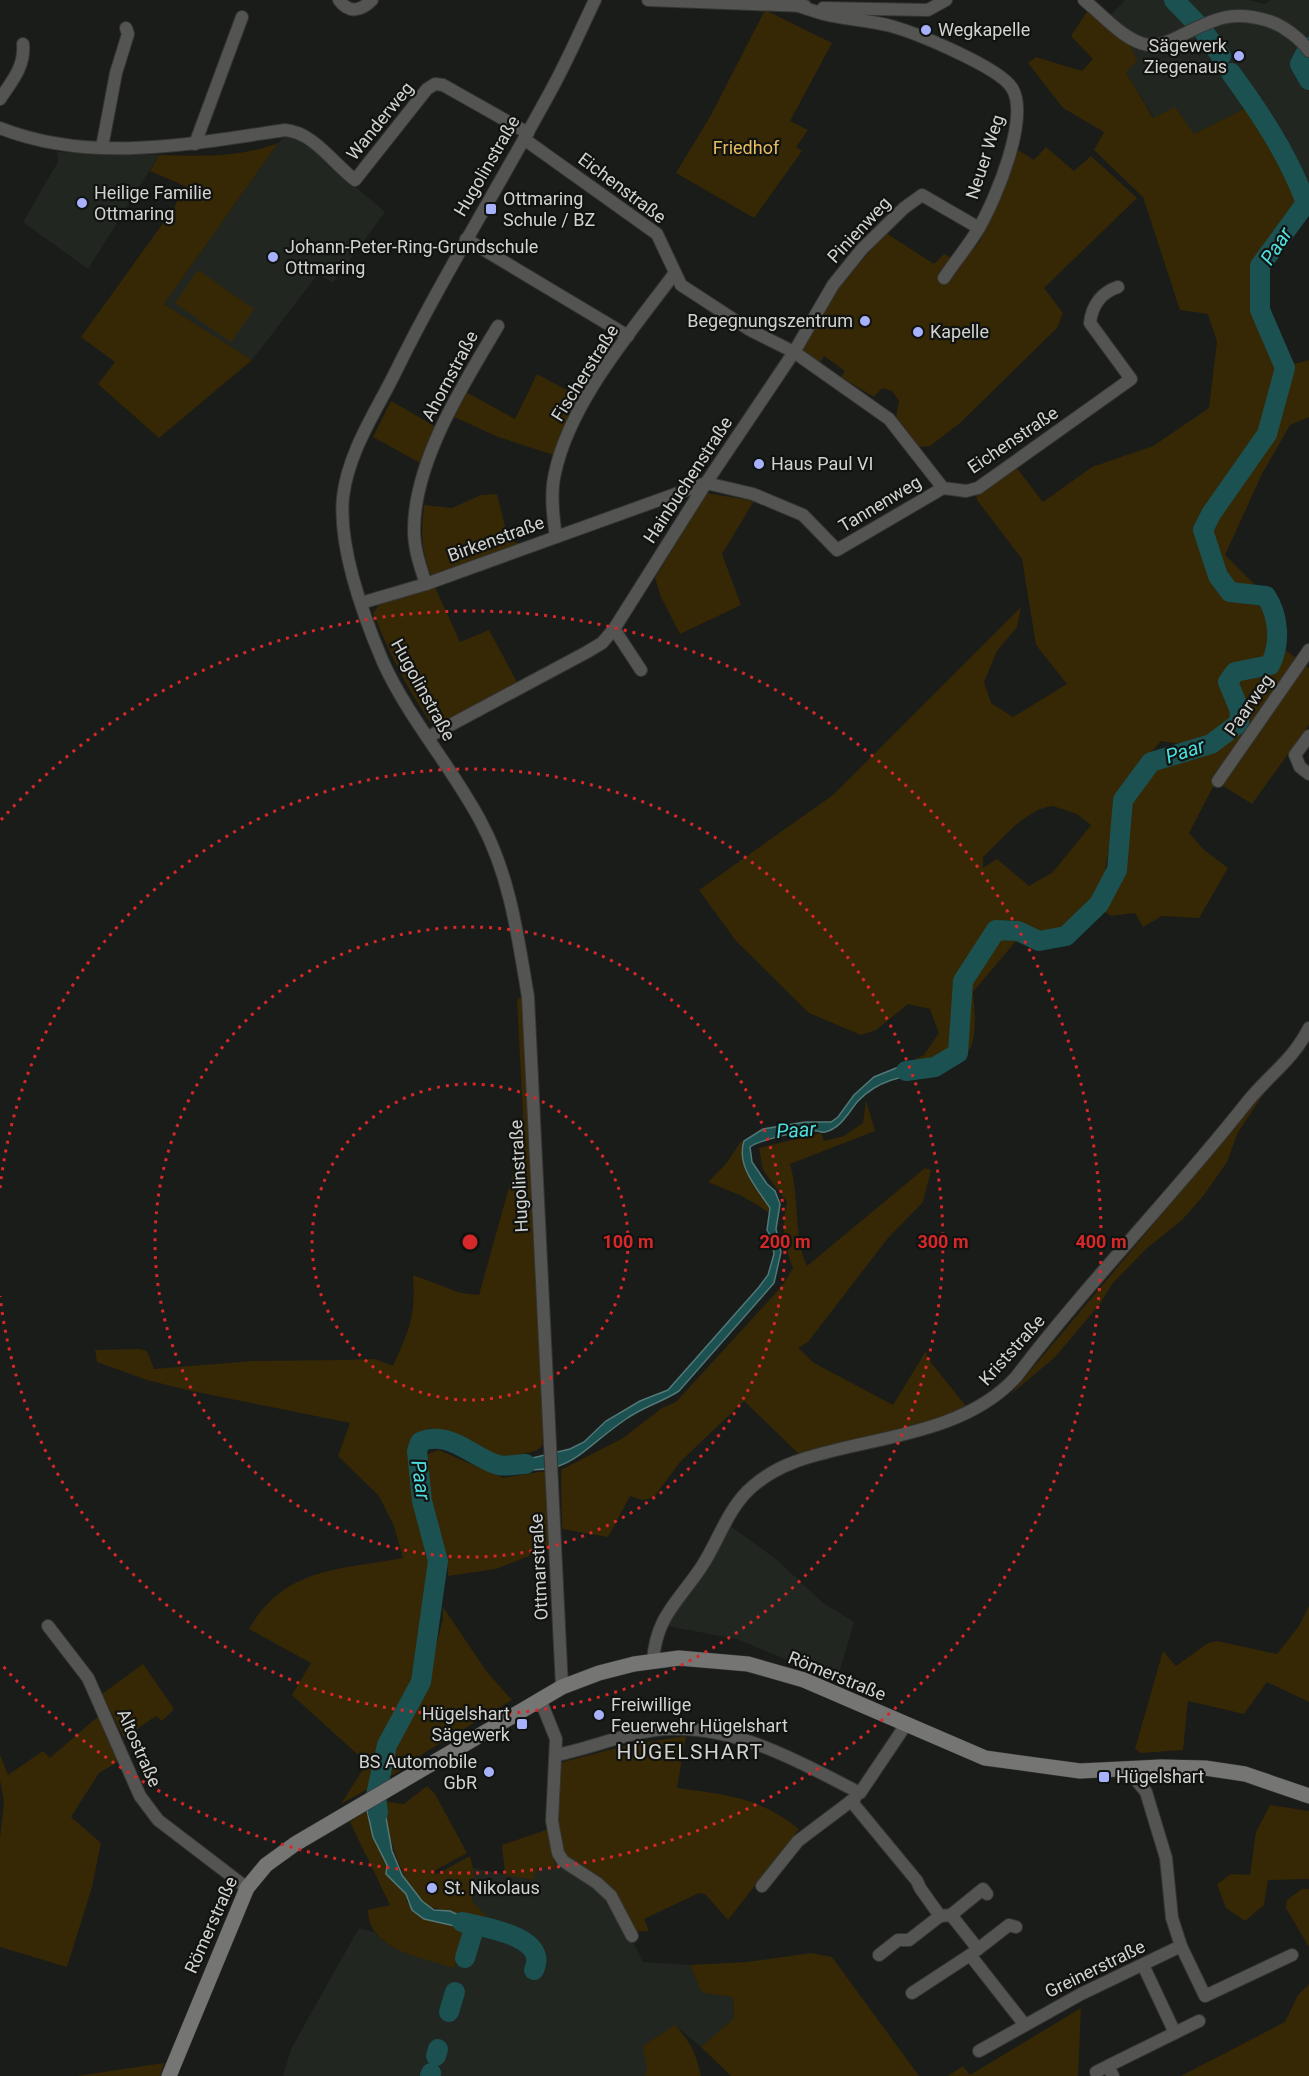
<svg xmlns="http://www.w3.org/2000/svg" width="1309" height="2076" viewBox="0 0 1309 2076" font-family="Roboto,sans-serif">
	<style>
		.built { fill: #212720 }
		.green { fill: #362705; fill-rule: evenodd }
		.water { fill: #1b5151; stroke: #527877; stroke-width: 1.5 }
		.lines { fill: none; stroke-linecap: round; stroke-linejoin: round }
		.river { stroke: #1b5151; stroke-width: 20 }
		.minor-casing { stroke: #343634; stroke-width: 14 }
		.secondary-casing { stroke: #343634; stroke-width: 16 }
		.minor { stroke: #545553; stroke-width: 12 }
		.secondary { stroke: #757573; stroke-width: 15 }
		.ring { fill: none; stroke: #d62828; stroke-width: 3; stroke-dasharray: 3 6 }
		.poi-dot { fill: #a7b1fc; stroke: #111311; stroke-width: 2 }
		.labels { text-anchor: middle; stroke-width: 4.5; stroke-linejoin: round; paint-order: stroke }
		.poi-label { font-size: 18px; fill: #d2d3d1; stroke: #111311; text-anchor: start }
		.street-label { font-size: 18px; fill: #d2d3d1; stroke: #111311 }
		.park-label { font-size: 18px; fill: #e7bc5e; stroke: #111311 }
		.water-label { font-size: 20px; font-style: italic; fill: #4cdfe0; stroke: #111311 }
		.quarter-label { font-size: 21px; letter-spacing: 1.5px; fill: #d2d3d1; stroke: #111311 }
		.centre { fill: #d62828; stroke: #111311; stroke-width: 3 }
		.ring-label { font-size: 18px; text-anchor: middle; font-weight: bold; fill: #d62828; stroke: #111311; stroke-width: 4.5; stroke-linejoin: round; paint-order: stroke }
	</style>
	<rect width="100%" height="100%" fill="#1a1c1a"/>
	<!-- built -->
	<g class="built">
		<polygon points="1125,0 1248,0 1264,4 1272,0 1309,0 1309,37 1299,75 1309,91 1309,192 1258,102 1194,134 1154,118 1126,72 1105,21"/>
		<polygon points="285,137 291,137 310,148 385,212 333,283 318,274 252,360 164,304 278,143"/>
		<polygon points="57,152 159,155 88,269 23,222 58,162"/>
		<polygon points="729,1525 777,1560 823,1603 854,1622 837,1681 737,1639 667,1626"/>
		<polygon points="556,1862 591,1883 616,1909 643,1962 690,1965 702,1993 733,1997 734,2018 728,2026 701,2047 675,2025 645,2076 283,2076 291,2049 359,1928 374,1932 383,1941 454,1968 470,1931 486,1933 487,1928 488,1919 472,1901 473,1868 532,1880 537,1867 555,1869"/>
	</g>
	<!-- green -->
	<g class="green">
		<path d="M1090 7 1129 42 1137 61 1126 72 1153 118 1175 107 1194 134 1248 107 1301 196 1255 270 1254 310 1285 375 1290 365 1309 360V417L1290 425 1262 474 1225 555 1259 589C1238 592 1233 587 1219 571L1212 579 1223 596 1255 602 1266 607 1271 628 1269 660 1230 665C1208 690 1234 697 1233 722 1206 740 1195 748 1161 741L1132 773 1113 801 1112 831 1103 883 1095 902 1061 933 1044 935 1016 921 1007 920 1016 941 973 992C977 1032 979 1068 929 1073L931 1063 901 1066 924 1055 939 1033 930 1009 908 1004 876 1030 861 1035 809 1013 736 941 699 890 833 795 1021 607 1017 627 997 651 984 682 991 703 1013 717 1067 684 1036 645 1022 559 977 500 976 494 1016 467 1043 502 1092 467 1153 446 1209 408 1217 342 1208 314 1180 310 1143 197 1094 150 1104 132 1063 108 1028 63 1036 57 1082 71 1093 59 1071 36ZM1053 806 1077 814 1091 825 1053 872 1029 886 997 859 983 868V857C1003 839 1025 809 1053 806Z"/>
		<polygon points="765,10 832,43 790,121 808,130 796,147 802,151 754,218 676,173 711,115"/>
		<path d="M278 143 164 304 252 360 159 438 98 384 115 362 81 337 174 208 185 186 150 171 159 155C200 156 239 158 278 143Z"/>
		<polygon points="1046,147 1074,171 1091,156 1137,198 1044,288 1063,313 1057,328 960,423 930,446 917,447 896,418 899,401 892,391 882,388 874,397 841,377 845,371 824,356 820,362 804,351 802,346 838,288 886,233 934,264 944,254 961,263 980,241 1018,150 1034,160"/>
		<polygon points="198,270 254,309 231,342 175,303"/>
		<polygon points="537,374 581,398 554,455 498,437 452,416 464,391 515,419"/>
		<polygon points="391,401 438,428 424,465 373,437"/>
		<polygon points="707,493 754,501 722,554 741,605 680,634 661,597 655,578"/>
		<path d="M497 494 508 538 520 545 431 575C421 551 421 531 424 505L452 508 481 495Z"/>
		<path d="M434 585 460 642 489 630 518 684 438 725 431 723C407 689 389 652 373 613L379 605Z"/>
		<path d="M1281 647 1299 660 1215 783 1189 833 1203 849 1228 868 1199 918 1162 916 1143 927 1135 913 1111 916 1102 910 1119 872 1127 804 1156 769 1173 758 1200 755 1239 728 1244 714 1233 682 1242 673C1269 672 1272 673 1281 647Z"/>
		<polygon points="1303,663 1309,668 1309,725 1252,804 1220,784"/>
		<path d="M521 996 524 1003 545 1440C542 1449 536 1451 527 1453 485 1464 467 1441 429 1428L416 1443 413 1456 419 1510 430 1555 412 1678 429 1672 443 1619V1607L487 1672 512 1700 424 1753 412 1764 341 1804 367 1763 292 1695 311 1663 249 1629C285 1567 339 1570 403 1558L394 1526 379 1496 338 1456 350 1423 187 1390 147 1380 97 1362 95 1350 139 1349 147 1351 154 1369 253 1361 345 1360 375 1359 393 1366C409 1330 416 1316 413 1275L461 1293 479 1295 524 1134 517 1000Z"/>
		<polygon points="1268,1088 1238,1132 1227,1162 1204,1195 1182,1220 1146,1249 1112,1284 1100,1304 1055,1357 1010,1395"/>
		<path d="M866 1100 875 1131 790 1164C800 1198 793 1234 807 1266L925 1168 931 1170 923 1202 888 1238 808 1342 798 1348 814 1363 893 1405 926 1351 928 1359 966 1406C946 1423 830 1447 799 1454L744 1401 680 1462 654 1497 643 1500 630 1496 608 1537 562 1529 561 1470 623 1438 662 1408 676 1402 782 1286 793 1268C784 1245 781 1227 787 1202L763 1170 759 1148 821 1133 824 1141 844 1136 863 1123Z"/>
		<polygon points="742,1140 747,1172 770,1208 770,1213 742,1196 708,1182 726,1164"/>
		<path d="M439 1450 503 1478 545 1471 552 1547 496 1569 448 1576C448 1553 438 1537 432 1516 427 1497 424 1473 428 1454Z"/>
		<polygon points="1309,1606 1309,1702 1267,1682 1244,1714 1188,1701 1183,1750 1141,1753 1135,1749 1163,1651 1176,1666 1208,1643 1217,1641 1277,1654 1299,1626"/>
		<polygon points="143,1664 174,1709 162,1721 156,1716 124,1738 102,1694"/>
		<polygon points="101,1714 121,1760 99,1773 71,1817 101,1843 92,1887 67,1967 0,1947 0,1838 4,1802 0,1780 0,1755 8,1775 43,1751 50,1758"/>
		<path d="M686 1736 677 1788C728 1795 756 1796 799 1829L728 1920 705 1894 699 1893 644 1919 649 1931 634 1932 620 1902 575 1865 562 1850 556 1832 559 1768 563 1762 628 1745Z"/>
		<path d="M427 1786 435 1794 467 1853 432 1872 437 1874 470 1856 474 1873 472 1901 486 1916 488 1924 471 1921 450 1911 428 1907C397 1877 390 1841 383 1801L404 1804Z"/>
		<polygon points="1270,1805 1309,1811 1309,1879 1268,1880 1264,1905 1245,1921 1226,1908 1217,1884 1231,1874 1250,1875 1256,1832"/>
		<path d="M367 1810 373 1837 387 1865 386 1874 406 1894 407 1902 424 1919 470 1931 454 1968C424 1958 368 1950 368 1910L390 1905 350 1822Z"/>
		<polygon points="549,1829 556,1869 537,1867 533,1880 505,1875 502,1845"/>
		<polygon points="1302,1889 1309,1889 1309,1947 1286,1908 1287,1900"/>
		<polygon points="811,1953 832,1957 919,2076 731,2076 701,2047 734,2018 733,1997 702,1993 690,1965 747,1962"/>
		<polygon points="1309,1984 1309,2076 1181,2076 1285,2022 1298,1995"/>
		<polygon points="1081,2008 1078,2076 948,2076 963,2066 970,2075"/>
		<path d="M675 2025C690 2041 696 2054 701 2076H645L647 2069 643 2046Z"/>
		<polygon points="164,2063 160,2076 77,2076"/>
	</g>
	<!-- water -->
	<g class="water">
		<path d="M932 1063 929 1073C902 1076 878 1080 858 1101 848 1113 841 1128 825 1132 822 1133 820 1131 817 1131 806 1129 759 1140 750 1147L752 1162 767 1184 775 1191 780 1204 776 1229 781 1252 774 1283 679 1391C662 1402 643 1407 626 1419 575 1454 570 1480 499 1466L570 1449 584 1442 606 1421 640 1401 668 1390 759 1287 768 1275 774 1254 772 1239 767 1230 770 1208C757 1188 736 1166 744 1141L763 1129 805 1122H831L838 1117 854 1095 874 1077 901 1066Z"/>
		<polygon points="383,1801 392,1851 402,1875 422,1901 434,1910 450,1911 471,1921 488,1924 486,1933 424,1919 412,1910 406,1894 386,1874 387,1865 373,1837 367,1810"/>
		<path d="M499 1926C523 1930 544 1945 538 1971L530 1969 532 1961 517 1943 497 1934Z"/>
	</g>
	<g class="lines">
		<!-- river -->
		<g class="river">
			<polyline points="1174,0 1202,29 1221,56"/>
			<polyline points="1309,47 1300,64 1309,80"/>
			<path d="M906 1071 935 1067 958 1053 963 981 996 930 1018 931 1039 941 1066 936 1099 904 1117 870 1123 800 1151 762 1211 744 1239 723 1240 711 1228 682 1235 672 1270 665C1281 644 1279 616 1266 596L1230 592 1218 576 1203 530 1211 514 1267 434 1285 368 1260 310V266L1306 203C1288 155 1261 114 1231 73"/>
			<path d="M378 1813 376 1795 387 1745 421 1682 438 1561 422 1501 417 1451 420 1442C448 1429 472 1457 498 1465 506 1467 517 1464 526 1464"/>
			<path d="M462 1922C482 1927 550 1936 534 1970"/>
			<polyline points="465,1958 475,1925"/>
			<polyline points="449,2012 455,1992"/>
			<polyline points="436,2056 438,2049"/>
			<polyline points="430,2076 431,2073"/>
		</g>
		<defs>
			<g id="minor">
				<path d="M339 0C349 14 361 11 372 0"/>
				<polyline points="648,0 805,6"/>
				<path d="M1084 0C1102 14 1124 41 1148 45 1158 47 1169 41 1178 37 1213 20 1230 9 1269 21 1284 26 1301 39 1309 51"/>
				<path d="M798 6C809 9 821 14 833 16 852 20 872 21 891 26 916 33 999 67 1012 88 1030 117 996 198 980 226 970 244 955 261 944 278"/>
				<polyline points="823,8 928,10 946,0"/>
				<path d="M0 99C12 81 25 67 23 44"/>
				<path d="M0 128C91 164 191 144 285 130 313 132 334 164 355 180L427 89 435 84 443 85 528 133"/>
				<path d="M524 139 657 234 681 285 750 330 794 352 889 419 943 488 966 491 978 488 1131 379 1090 323C1092 305 1102 292 1118 287"/>
				<polyline points="195,144 242,17"/>
				<polyline points="102,147 116,73 128,34 126,28"/>
				<polyline points="466,239 628,336"/>
				<path d="M556 537C553 517 550 493 555 473 570 402 631 332 674 274"/>
				<path d="M426 584C420 566 414 549 414 530 414 461 464 383 498 326"/>
				<polyline points="361,603 426,584 706,483 753,494 803,515 837,550 943,488"/>
				<polyline points="614,629 641,670"/>
				<polyline points="1309,736 1295,755 1300,767 1309,774"/>
				<polyline points="428,737 587,652 602,643 614,629 706,483 794,352 833,285 862,249 904,208 922,195 979,228"/>
				<polyline points="1218,781 1309,650"/>
				<polyline points="48,1626 88,1678 140,1796 158,1820 247,1888"/>
				<path d="M653 1661C656 1616 679 1601 702 1566 719 1540 728 1507 753 1486 781 1462 812 1456 848 1447 907 1434 974 1423 1016 1377 1089 1281 1174 1195 1248 1101 1270 1074 1293 1060 1309 1028"/>
				<path d="M562 1687 528 997C518 937 510 876 481 822 452 767 409 719 383 662 363 615 338 548 343 497 348 453 375 413 394 375 441 279 498 188 549 94 566 64 580 31 595 0"/>
				<polyline points="540,1699 556,1739 552,1821 558,1853 563,1861 597,1883 611,1896 632,1936"/>
				<path d="M556 1755C593 1748 629 1731 667 1729 738 1726 800 1762 860 1793L905 1726"/>
				<polyline points="1137,1769 1137,1781 1146,1792 1166,1858 1172,1918 1181,1946 1205,1996 1292,1955"/>
				<polyline points="851,1801 917,1881 920,1888 940,1916 951,1915 978,1949 970,1955 1025,2025"/>
				<polyline points="762,1886 798,1841 855,1798"/>
				<polyline points="951,1915 983,1889 987,1894"/>
				<polyline points="978,1949 1009,1925 1016,1927"/>
				<polyline points="879,1955 898,1940 909,1940 940,1916"/>
				<polyline points="1143,1965 1175,2033"/>
				<polyline points="912,1993 970,1955"/>
				<polyline points="979,2051 1081,1994 1181,1946"/>
				<polyline points="1096,2072 1108,2066"/>
				<polyline points="1113,2076 1108,2066 1199,2021"/>
			</g>
			<polyline id="secondary" points="169,2076 247,1888 266,1865 295,1844 562,1687 599,1673 634,1664 679,1658 748,1664 804,1680 985,1758 1080,1771 1161,1767 1205,1768 1245,1774 1309,1796"/>
		</defs>
		<!-- minor casing -->
		<use href="#minor" class="minor-casing"/>
		<!-- secondary casing -->
		<use href="#secondary" class="secondary-casing"/>
		<!-- minor -->
		<use href="#minor" class="minor"/>
		<!-- secondary -->
		<use href="#secondary" class="secondary"/>
	</g>
	<!-- distance rings -->
	<g class="ring">
		<circle cx="470" cy="1242" r="158"/>
		<circle cx="470" cy="1242" r="315"/>
		<path d="M0 1188A473 473 0 1 1 0 1296"/>
		<path d="M1 820A631 631 0 1 1 1 1664"/>
	</g>
	<!-- markers -->
	<g class="poi-dot">
		<circle cx="926" cy="30" r="6"/>
		<circle cx="1239" cy="56" r="6"/>
		<circle cx="82" cy="203" r="6"/>
		<rect x="485" y="203" width="12" height="12" rx="3"/>
		<circle cx="273" cy="257" r="6"/>
		<circle cx="865" cy="321" r="6"/>
		<circle cx="918" cy="332" r="6"/>
		<circle cx="759" cy="464" r="6"/>
		<circle cx="599" cy="1715" r="6"/>
		<rect x="516" y="1718" width="12" height="12" rx="3"/>
		<circle cx="489" cy="1772" r="6"/>
		<rect x="1098" y="1771" width="12" height="12" rx="3"/>
		<circle cx="432" cy="1888" r="6"/>
	</g>
	<g class="labels">
		<!-- poi labels -->
		<g class="poi-label">
			<text x="938" y="36">Wegkapelle</text>
			<text x="1227" y="52" text-anchor="end">Sägewerk<tspan x="1227" dy="21">Ziegenaus</tspan></text>
			<text x="94" y="199">Heilige Familie<tspan x="94" dy="21">Ottmaring</tspan></text>
			<text x="503" y="205">Ottmaring<tspan x="503" dy="21">Schule / BZ</tspan></text>
			<text x="285" y="253">Johann-Peter-Ring-Grundschule<tspan x="285" dy="21">Ottmaring</tspan></text>
			<text x="853" y="327" text-anchor="end">Begegnungszentrum</text>
			<text x="930" y="338">Kapelle</text>
			<text x="771" y="470">Haus Paul VI</text>
			<text x="611" y="1711">Freiwillige<tspan x="611" dy="21">Feuerwehr Hügelshart</tspan></text>
			<text x="510" y="1720" text-anchor="end">Hügelshart<tspan x="510" dy="21">Sägewerk</tspan></text>
			<text x="477" y="1768" text-anchor="end">BS Automobile<tspan x="477" dy="21">GbR</tspan></text>
			<text x="1116" y="1783">Hügelshart</text>
			<text x="444" y="1894">St. Nikolaus</text>
		</g>
		<!-- street labels -->
		<g class="street-label">
			<text transform="translate(380 121) rotate(-51)" y="6">Wanderweg</text>
			<text transform="translate(985 157) rotate(-72)" y="6">Neuer Weg</text>
			<text transform="translate(487 166) rotate(-60)" y="6">Hugolinstraße</text>
			<text transform="translate(622 188) rotate(37)" y="6">Eichenstraße</text>
			<text transform="translate(859 230) rotate(-47)" y="6">Pinienweg</text>
			<text transform="translate(585 373) rotate(-58)" y="6">Fischerstraße</text>
			<text transform="translate(450 376) rotate(-62)" y="6">Ahornstraße</text>
			<text transform="translate(1013 440) rotate(-34)" y="6">Eichenstraße</text>
			<text transform="translate(688 480) rotate(-57)" y="6">Hainbuchenstraße</text>
			<text transform="translate(880 504) rotate(-31)" y="6">Tannenweg</text>
			<text transform="translate(496 539) rotate(-20)" y="6">Birkenstraße</text>
			<text transform="translate(423 690) rotate(61)" y="6">Hugolinstraße</text>
			<text transform="translate(1249 705) rotate(-55)" y="6">Paarweg</text>
			<text transform="translate(519 1176) rotate(-93)" y="6">Hugolinstraße</text>
			<text transform="translate(1012 1350) rotate(-48)" y="6">Kriststraße</text>
			<text transform="translate(539 1567) rotate(-93)" y="6">Ottmarstraße</text>
			<text transform="translate(837 1676) rotate(22)" y="6">Römerstraße</text>
			<text transform="translate(139 1748) rotate(66)" y="6">Altostraße</text>
			<text transform="translate(211 1925) rotate(-66)" y="6">Römerstraße</text>
			<text transform="translate(1095 1969) rotate(-26)" y="6">Greinerstraße</text>
		</g>
		<!-- park labels -->
		<g class="park-label">
			<text x="746" y="154">Friedhof</text>
		</g>
		<!-- water labels -->
		<g class="water-label">
			<text transform="translate(1276 246) rotate(-57)" y="7">Paar</text>
			<text transform="translate(1185 751) rotate(-18)" y="7">Paar</text>
			<text transform="translate(796 1130) rotate(-4)" y="7">Paar</text>
			<text transform="translate(421 1480) rotate(82)" y="7">Paar</text>
		</g>
		<!-- quarter labels -->
		<g class="quarter-label">
			<text x="690" y="1759">HÜGELSHART</text>
		</g>
	</g>
	<circle cx="470" cy="1242" r="9" class="centre"/>
	<g class="ring-label">
		<text x="628" y="1248">100 m</text>
		<text x="785" y="1248">200 m</text>
		<text x="943" y="1248">300 m</text>
		<text x="1101" y="1248">400 m</text>
	</g>
</svg>
